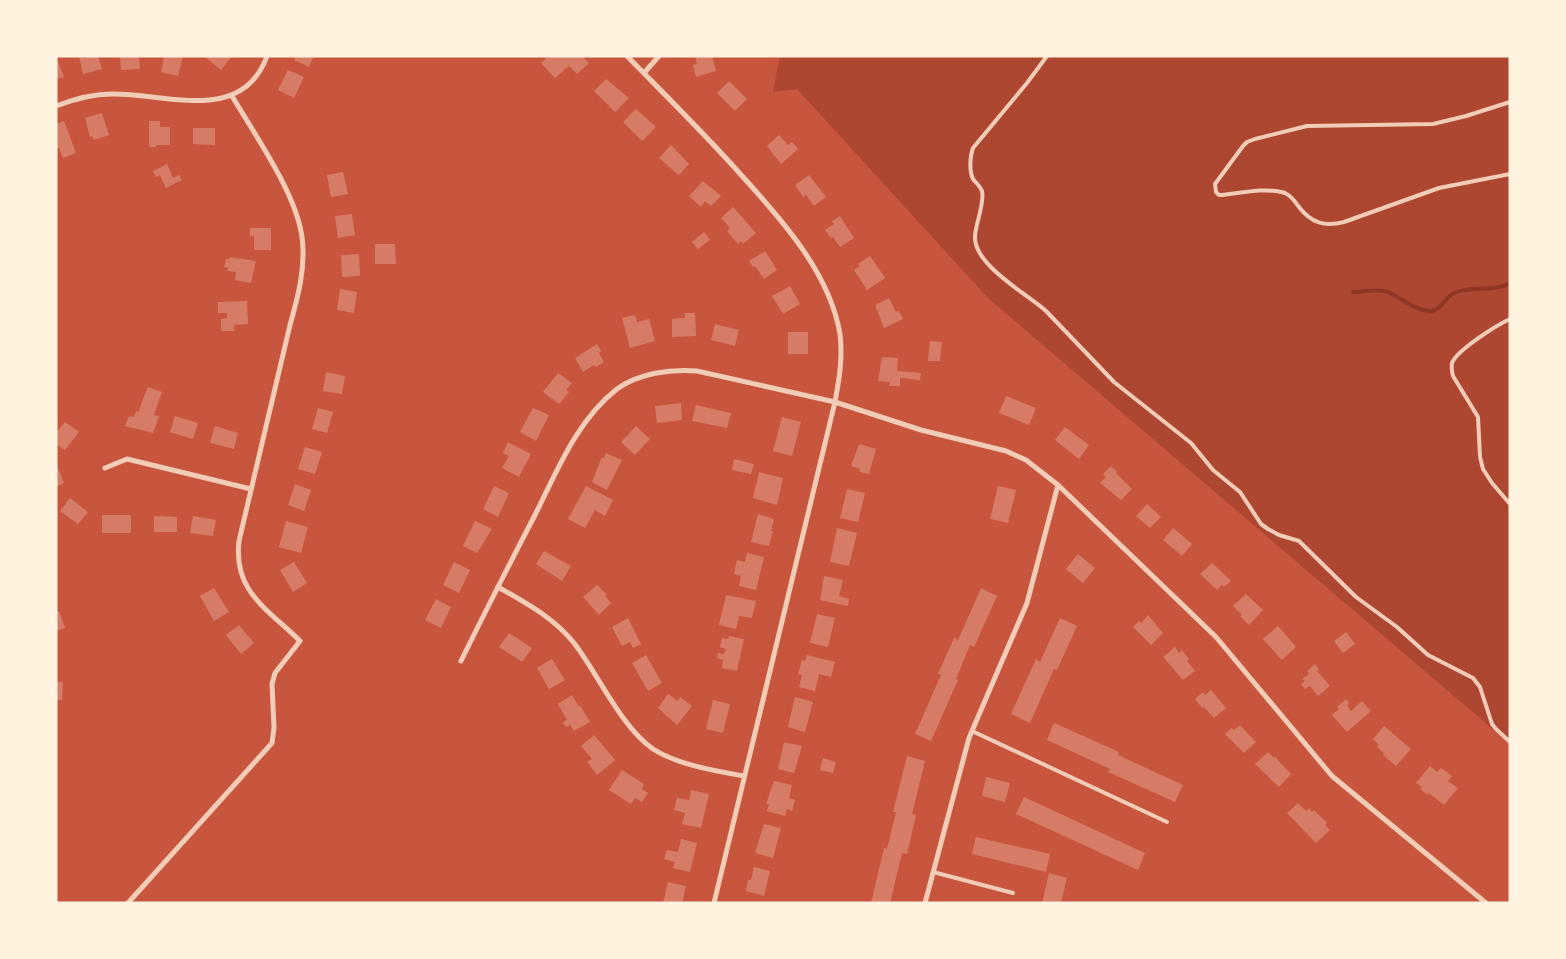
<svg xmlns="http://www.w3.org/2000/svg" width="1566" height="959" viewBox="0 0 1566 959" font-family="'Open Sans',sans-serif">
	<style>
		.green { fill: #ae4732 }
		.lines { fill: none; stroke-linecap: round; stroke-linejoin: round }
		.stream { stroke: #8f3625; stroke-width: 4 }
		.building { fill: #d67c66 }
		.service { stroke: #f1ccb7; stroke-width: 4 }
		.minor { stroke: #f1ccb7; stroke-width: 5 }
	</style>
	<rect width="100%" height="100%" fill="#c8553d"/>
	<!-- green -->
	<polygon class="green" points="780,56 1510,56 1510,744 988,298 797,89 773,92"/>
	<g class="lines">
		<!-- stream -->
		<path class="stream" d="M1353 292C1364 292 1378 288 1388 292 1402 298 1413 310 1430 311 1440 312 1445 297 1454 293 1471 285 1493 293 1510 283"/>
	</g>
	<!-- building -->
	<g class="building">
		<polygon points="56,56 64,77 56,79"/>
		<polygon points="79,56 98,56 102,69 83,74"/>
		<polygon points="120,56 139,56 140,69 121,70"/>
		<polygon points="164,56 183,56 178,76 161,72"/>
		<polygon points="204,56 232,56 221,70"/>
		<polygon points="296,56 314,56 309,67 294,60"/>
		<polygon points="548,56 582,56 589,63 577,74 569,66 555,78 541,63"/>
		<polygon points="695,56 712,56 716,71 696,77 693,65 697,64"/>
		<polygon points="288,70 304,77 294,98 278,90"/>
		<polygon points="606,79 629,98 615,112 594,91"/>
		<polygon points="729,81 747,99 735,111 717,93"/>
		<polygon points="636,109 656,127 642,141 623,122"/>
		<polygon points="102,113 109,135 94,140 92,136 90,137 85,118"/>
		<polygon points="64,121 76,153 63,158 59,148 56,149 56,124"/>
		<polygon points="149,121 160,121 160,127 170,127 170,145 156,145 156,147 149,147"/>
		<polygon points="193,128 215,128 215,145 193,144"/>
		<polygon points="779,135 788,145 792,142 798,149 781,164 767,146"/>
		<polygon points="671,145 689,164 679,175 659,158"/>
		<polygon points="167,164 173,178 179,175 182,180 166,188 160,175 156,177 153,171"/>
		<polygon points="343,172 348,194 331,197 327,175"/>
		<polygon points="809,175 826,197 814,206 806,195 803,197 795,185"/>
		<polygon points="703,181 721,196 711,206 705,201 701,207 689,196"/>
		<polygon points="733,207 756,233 743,244 741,241 738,244 727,231 730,228 721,218"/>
		<polygon points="352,214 355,235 338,238 335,216"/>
		<polygon points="840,216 854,238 840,247 833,237 831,238 825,230 834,224 832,221"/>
		<polygon points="250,228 271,228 271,250 254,250 254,236 250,236"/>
		<polygon points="704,232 710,240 698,249 692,242"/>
		<polygon points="375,244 395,244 396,264 375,264"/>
		<polygon points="765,251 777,270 764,279 755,266 753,267 749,261"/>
		<polygon points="359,254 360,276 342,277 341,255"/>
		<polygon points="870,256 885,278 867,290 854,270 860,266 858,264"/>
		<polygon points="230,257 256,261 251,283 235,280 236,272 227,271 228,268 224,267 226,259 229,259"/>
		<polygon points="790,286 800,304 783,314 772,296"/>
		<polygon points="340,289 357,292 354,313 337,310"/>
		<polygon points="889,298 896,312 899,311 903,319 884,328 875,305"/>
		<polygon points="247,301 248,324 234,325 234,331 221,331 221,319 227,318 227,313 218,313 218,302"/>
		<polygon points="685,313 695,313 696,336 672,337 672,319 685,318"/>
		<polygon points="635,315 637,322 649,319 655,341 630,348 622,318"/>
		<polygon points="715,324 739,330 735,346 711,340"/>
		<rect x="788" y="332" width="20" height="22"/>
		<polygon points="930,341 942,342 940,361 928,361"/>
		<polygon points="597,344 601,351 599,353 604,362 596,367 594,365 583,372 575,358"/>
		<polygon points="882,357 898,358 897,371 921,373 920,380 900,378 900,386 889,386 890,382 878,381"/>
		<polygon points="326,372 345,376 342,394 323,391"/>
		<polygon points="558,373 572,383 566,390 569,392 559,404 543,392"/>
		<polygon points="148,387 162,392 154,415 159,416 153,433 125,426 129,416 134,417 136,411 138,412"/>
		<polygon points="1006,396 1036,408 1029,425 999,413"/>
		<polygon points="681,403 682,420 657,423 655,406"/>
		<polygon points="696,405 731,413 727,428 692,421"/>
		<polygon points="318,408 333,412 327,433 312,429"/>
		<polygon points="533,408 549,415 536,441 520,432"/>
		<polygon points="175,416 198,423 193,439 170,432"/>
		<polygon points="782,417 801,422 792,456 773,451"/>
		<polygon points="65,422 79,432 65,450 56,444 56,433"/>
		<polygon points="215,426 238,433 234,449 210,443"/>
		<polygon points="636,426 650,439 635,455 621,442"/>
		<polygon points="1065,427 1089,445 1079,459 1055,440"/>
		<polygon points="508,442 531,454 519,477 502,468 509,456 503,453"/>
		<polygon points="859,444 876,449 869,474 860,472 860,469 851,466"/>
		<polygon points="305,447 322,452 315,474 298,469"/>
		<polygon points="606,453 622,460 607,490 592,482 602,457 604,458"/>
		<polygon points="734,459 754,464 751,474 732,470"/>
		<polygon points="56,463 64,483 56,487"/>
		<polygon points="1111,466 1117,472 1116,473 1132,489 1121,500 1100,483 1106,477 1103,474"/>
		<polygon points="759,472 783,478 777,505 753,498"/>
		<polygon points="295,484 311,490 304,511 288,505"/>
		<polygon points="494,486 509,493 498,517 483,509"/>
		<polygon points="586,486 613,500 605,516 595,510 585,528 568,519"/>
		<polygon points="998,486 1016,490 1008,523 990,519"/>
		<polygon points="847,489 865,493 858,522 840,518"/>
		<polygon points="70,498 88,512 78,524 60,511"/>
		<polygon points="1147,504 1161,517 1150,528 1136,516"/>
		<polygon points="758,514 774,519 771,531 773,531 769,546 751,542"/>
		<rect x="102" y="515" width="29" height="18"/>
		<polygon points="154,516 177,517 177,532 154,532"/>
		<polygon points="193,516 216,520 213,536 190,533"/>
		<polygon points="286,521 308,527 301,553 279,547"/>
		<polygon points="475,521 492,529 477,553 463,546"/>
		<polygon points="837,528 857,533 849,566 830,562"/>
		<polygon points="1173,528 1192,544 1182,556 1163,540"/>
		<polygon points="544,551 571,566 562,581 536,564"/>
		<polygon points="747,553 764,557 756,590 739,586 741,576 734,574 737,560 745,562"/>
		<polygon points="1078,554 1095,568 1083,583 1066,569"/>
		<polygon points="294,562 307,583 293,592 280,570"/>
		<polygon points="454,562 470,570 459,593 443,585"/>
		<polygon points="1212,563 1231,581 1224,587 1222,585 1217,590 1200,574"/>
		<polygon points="824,576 843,580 839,596 849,599 848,606 820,600"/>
		<polygon points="597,585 607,595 605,596 611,603 599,615 583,597"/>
		<polygon points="214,588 229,612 214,621 200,596"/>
		<polygon points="981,588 997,596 974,647 970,645 956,679 958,680 931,741 915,734 941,675 938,674 954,638 958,640"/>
		<polygon points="1246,594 1263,610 1249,625 1240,616 1242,615 1233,606"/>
		<polygon points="726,595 756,601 752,618 739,616 736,629 719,625"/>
		<polygon points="436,599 451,607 441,628 425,620"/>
		<polygon points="59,611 65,628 56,631 56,612"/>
		<polygon points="817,614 835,618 828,647 810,643"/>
		<polygon points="1148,615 1163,633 1151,645 1133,627 1139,621 1141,623"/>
		<polygon points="628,618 641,644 633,648 630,642 622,646 612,627"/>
		<polygon points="1060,618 1077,626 1057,670 1054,669 1030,723 1011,714 1036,659 1040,662"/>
		<polygon points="239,625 254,643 241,654 226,635"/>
		<polygon points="1278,626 1296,647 1282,660 1263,639"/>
		<polygon points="1346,632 1355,644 1343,653 1334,641"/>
		<polygon points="509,633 532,648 522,662 499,647"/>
		<polygon points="729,636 744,639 737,671 722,668 723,660 717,658 718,653 724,654 726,649 720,647 722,638 728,639"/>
		<polygon points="1175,647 1179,653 1182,650 1189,659 1187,661 1195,671 1183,680 1163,657"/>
		<polygon points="646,655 662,683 648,691 632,663"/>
		<polygon points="807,655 835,662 831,677 819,674 815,691 799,687 802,675 798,674 802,660 805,661"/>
		<polygon points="552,659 565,680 549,689 537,668"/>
		<polygon points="1315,664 1319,669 1317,671 1330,686 1318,696 1310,686 1305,689 1301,684 1305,681 1302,679 1309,674 1307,671"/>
		<polygon points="56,681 63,682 62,700 56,700"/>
		<polygon points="1211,690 1226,708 1214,718 1204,707 1202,708 1195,699 1203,692 1205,695"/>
		<polygon points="668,694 678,701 680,697 692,706 677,725 658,708"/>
		<polygon points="572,695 579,707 580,705 590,722 574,731 570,725 566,727 563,722 567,720 558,704"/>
		<polygon points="795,697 813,702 805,732 788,727"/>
		<polygon points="1346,699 1349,703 1347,705 1351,711 1362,701 1371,711 1347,732 1332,715 1339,709 1337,707"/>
		<polygon points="713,700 730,704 723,733 706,729"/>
		<polygon points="1054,723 1119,752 1118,755 1183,785 1175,802 1108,772 1110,769 1047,740"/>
		<polygon points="1240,725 1256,742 1244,753 1225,734 1232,728 1234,730"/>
		<polygon points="1384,726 1411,749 1396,766 1383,755 1384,753 1377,747 1379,745 1373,739"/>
		<polygon points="594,735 615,760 597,775 587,762 592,759 581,746"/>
		<polygon points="784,742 802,746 794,773 778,769"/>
		<polygon points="1268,752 1274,758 1275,757 1291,774 1279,787 1255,764"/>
		<polygon points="907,756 925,761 912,814 916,815 907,854 902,853 890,903 871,903 884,848 887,849 896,812 893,812"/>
		<polygon points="823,758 836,762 833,773 820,770"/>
		<polygon points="1430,766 1437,772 1441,768 1452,776 1448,781 1458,788 1444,805 1429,793 1428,795 1420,789 1422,787 1416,783"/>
		<polygon points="622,770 644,784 642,789 648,793 642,802 635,798 631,804 609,790"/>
		<polygon points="986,777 1010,783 1005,802 982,796"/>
		<polygon points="774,781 792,785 789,798 795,800 792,811 787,809 785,816 767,811 769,804 766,804"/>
		<polygon points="691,790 709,794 701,828 682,824 685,813 674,810 677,798 689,800"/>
		<polygon points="1024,797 1145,853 1138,870 1016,814"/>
		<polygon points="1298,803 1306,811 1309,808 1312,812 1314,810 1327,823 1325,825 1330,830 1316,843 1287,813"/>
		<polygon points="764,824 781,828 773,858 755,853"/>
		<polygon points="976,837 1050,854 1046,872 972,854"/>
		<polygon points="681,839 697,843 690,872 673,868 675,862 664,859 667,850 678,852"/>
		<polygon points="754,867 770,871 764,896 746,891 748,880 751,880"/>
		<polygon points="1049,873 1067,878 1061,903 1042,903"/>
		<polygon points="668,882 686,886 682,903 663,903"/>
	</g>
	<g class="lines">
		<!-- service -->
		<g class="service">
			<path d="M1047 56 1027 83 973 148C970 156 969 171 973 179 976 183 980 186 982 191 985 203 975 225 975 237 974 265 1027 294 1046 311L1114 382 1191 443 1213 470 1240 492 1261 524 1268 529 1279 535 1299 541 1356 597 1397 627 1428 655 1473 678 1480 687 1492 724 1496 729 1510 742"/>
			<path d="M1510 102 1466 116 1433 124 1307 126 1255 139 1247 142 1243 146 1215 184 1216 192 1219 195H1222C1241 193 1266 187 1285 193 1292 196 1295 202 1299 207 1311 223 1325 227 1344 222L1439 188 1510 174"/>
			<path d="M1510 319C1497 325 1457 350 1452 363 1451 368 1452 372 1453 376L1478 417 1480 457 1483 469 1492 483 1510 504"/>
			<polyline points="972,731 1167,822"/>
			<polyline points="933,872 1013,893"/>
		</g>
		<!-- minor -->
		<g class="minor">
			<path d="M627 56C666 96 706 135 743 177 783 221 830 274 840 334 843 358 839 380 835 402L714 903"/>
			<polyline points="644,73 659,56"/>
			<path d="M56 106C74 99 92 94 112 94 166 93 242 125 267 56"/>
			<polyline points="105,468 127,459 251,489"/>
			<path d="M498 587C526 603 553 617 574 643 598 674 621 727 653 749 678 765 716 771 744 776"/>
			<path d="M461 661C485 612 510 563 535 515 557 471 577 420 617 389 639 373 670 369 697 371L835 402 921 430 1006 451 1026 460 1058 485 1216 637 1332 776 1486 903"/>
			<path d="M128 903 272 743 274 728 272 684 275 673 300 641C268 609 233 592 239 541L290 325C298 297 306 267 302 237 296 193 255 135 232 96"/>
			<polyline points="925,903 969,738 1027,603 1058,485"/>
		</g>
	</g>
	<!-- border -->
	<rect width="1566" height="959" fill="none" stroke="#fff3e0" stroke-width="115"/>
</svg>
